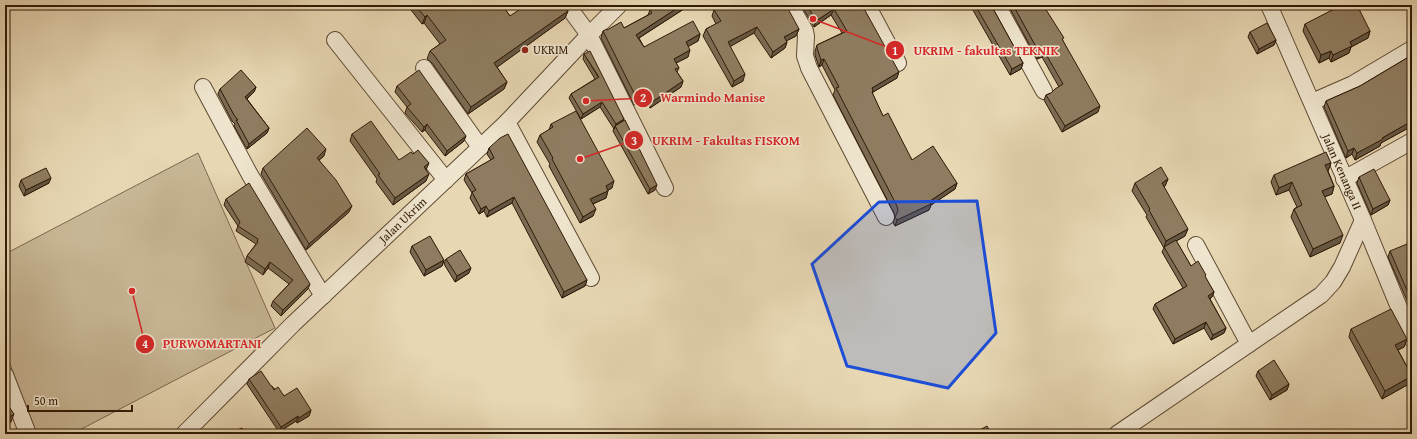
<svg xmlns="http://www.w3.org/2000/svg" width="1417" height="439" viewBox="0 0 1417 439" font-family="'Gentium Book Plus',serif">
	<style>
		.green { fill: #c8b796; stroke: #7c684e }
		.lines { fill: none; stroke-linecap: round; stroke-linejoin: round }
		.minor-casing { stroke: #5e4932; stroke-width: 18 }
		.minor { stroke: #efe5ce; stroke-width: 16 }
		.wall { fill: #7b6b53; stroke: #301a07 }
		.shaded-wall { fill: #645743; stroke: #301a07 }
		.building { fill: #8f7c60; stroke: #301a07 }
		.marked { fill: #1d4ed8; fill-opacity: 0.2; stroke: #1d4ed8; stroke-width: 3; stroke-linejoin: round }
		.poi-dot { fill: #8f2418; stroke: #efe5ce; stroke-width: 1.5 }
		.labels { text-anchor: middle; stroke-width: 3; stroke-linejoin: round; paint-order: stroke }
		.poi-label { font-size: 12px; fill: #301a07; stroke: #efe5ce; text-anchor: start }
		.street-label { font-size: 12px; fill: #301a07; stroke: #efe5ce }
		.leader { fill: none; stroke: #d62828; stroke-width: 1.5 }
		.callout-dot { fill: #d62828; stroke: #efe5ce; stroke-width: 1.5 }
		.mark-label { font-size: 12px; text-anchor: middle; font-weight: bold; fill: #fff }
		.callout-label { font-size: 13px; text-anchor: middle; font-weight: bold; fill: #d62828; stroke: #efe5ce; stroke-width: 3; stroke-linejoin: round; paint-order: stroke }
	</style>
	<rect width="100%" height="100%" fill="#e7d7b3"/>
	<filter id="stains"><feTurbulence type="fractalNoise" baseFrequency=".005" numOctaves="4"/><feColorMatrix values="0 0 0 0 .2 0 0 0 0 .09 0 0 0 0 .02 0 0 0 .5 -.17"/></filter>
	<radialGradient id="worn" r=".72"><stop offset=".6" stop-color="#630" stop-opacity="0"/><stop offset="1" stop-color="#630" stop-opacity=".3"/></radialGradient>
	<!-- green -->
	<polygon class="green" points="198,153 275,328 72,434 37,434 5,351 5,254"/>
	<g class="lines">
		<defs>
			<g id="minor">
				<polyline points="567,5 589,35 665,188"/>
				<polyline points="790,5 805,31 806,36 805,56 809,68 886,217"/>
				<polyline points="867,5 898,63"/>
				<polyline points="997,5 1044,91"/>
				<path id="s1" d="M1269 5 1363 220 1412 339"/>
				<polyline points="335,40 446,180"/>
				<polyline points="424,68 480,147"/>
				<polyline points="203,87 250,175 323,296"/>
				<polyline points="1312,102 1353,84 1412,49"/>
				<polyline points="507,122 591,278"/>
				<polyline points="1344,179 1412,141"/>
				<polyline points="1196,245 1249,344"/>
				<polyline points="5,375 28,434"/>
				<path id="s2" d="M184 434 293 324 507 122 589 35 619 5"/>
				<polyline points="1117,434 1321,295 1333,282 1342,267 1363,220"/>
			</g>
		</defs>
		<!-- minor casing -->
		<use href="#minor" class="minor-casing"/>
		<!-- minor -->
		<use href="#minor" class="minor"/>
	</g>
	<!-- wall -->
	<g class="wall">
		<polygon points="407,5 502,5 510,16 568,11 565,18 497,67 507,82 504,89 468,114 432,63 427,59 430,51 440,44 424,23 422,24"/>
		<polygon points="658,5 690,5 639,38 644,47 700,34 698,41 688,46 688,57 676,63 679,68 677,72 683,81 681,87 650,108 644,99 634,105 601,38 603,31 624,28 648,15 650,10"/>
		<polygon points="801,5 862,5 897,78 873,92 872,93 883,116 912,160 957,183 955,189 931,205 929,210 895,226 893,223 895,217 894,213 833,95 835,90 822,65 819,67 815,55 815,51 817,45 842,33 831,15 814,27"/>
		<polygon points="970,5 991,5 1023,63 1021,69 1010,75"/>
		<polygon points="1008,5 1043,5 1063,41 1098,112 1062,132 1044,100 1046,95 1051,93 1059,87 1042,57 1037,59"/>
		<polygon points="714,10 799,29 796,36 786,41 787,42 785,48 771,58 754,33 730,46 743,81 732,87 703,36 706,29 716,24 712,16"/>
		<polygon points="1305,24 1370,31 1368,38 1351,47 1349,53 1331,62 1329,58 1319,63 1303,31"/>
		<polygon points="1250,32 1276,40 1274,45 1257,54 1248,37"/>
		<polygon points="584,54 624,119 623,122 655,190 648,194 613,131 614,128 614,129 600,107 581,119 569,98 571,94 595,79 583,59"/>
		<polygon points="1412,55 1412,106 1411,106 1412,108 1412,126 1381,143 1380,146 1355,160 1352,154 1346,158 1324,107 1326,101 1360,86"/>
		<polygon points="397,86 464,141 445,156 425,130 422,132 405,113 407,107 395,92"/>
		<polygon points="256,87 254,92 247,99 269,128 267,133 247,149 234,126 235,124 232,121 218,94 220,89"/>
		<polygon points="551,124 612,188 608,190 606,198 593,204 593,216 580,223 549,166 550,164 537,142 540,135 549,130"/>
		<polygon points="352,134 399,160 426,170 426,181 393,205 376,182 377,179 350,141"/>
		<polygon points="489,148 587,280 585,286 562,298 512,203 487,217 484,211 479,214 470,198 472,193 464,180 466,174 491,160 487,154"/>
		<polygon points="324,156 319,160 349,212 306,250 261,174 263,168"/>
		<polygon points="1331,163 1328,171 1334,186 1332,194 1324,197 1340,243 1310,257 1291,217 1294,209 1297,207 1289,190 1276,195 1271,182 1274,175"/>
		<polygon points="1359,177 1390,200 1388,205 1371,215 1357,183"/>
		<polygon points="1168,179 1165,186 1164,187 1185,236 1176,241 1191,266 1205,277 1214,292 1212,297 1210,299 1226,328 1224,333 1211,340 1204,328 1173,344 1153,309 1155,304 1183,288 1162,252 1164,248 1146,217 1147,215 1132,191 1135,183"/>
		<polygon points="21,180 49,183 24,196 19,186"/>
		<polygon points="226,199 308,289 281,316 271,306 273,301 289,284 268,268 263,275 245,262 247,256 256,244 236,231 238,226 224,205"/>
		<polygon points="412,246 444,260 442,266 424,276 410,252"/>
		<polygon points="1390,251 1412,255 1412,312 1388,257"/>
		<polygon points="446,259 469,273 455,282 444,264"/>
		<polygon points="1351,329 1407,339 1404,347 1398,350 1412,376 1409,384 1382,399 1349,337"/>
		<polygon points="1258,371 1289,384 1287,390 1270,400 1256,376"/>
		<polygon points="249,379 271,386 284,396 311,410 309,416 297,423 296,421 279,432 247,384"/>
	</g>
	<!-- shaded-wall -->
	<g class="shaded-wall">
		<polygon points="682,5 690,5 634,41 636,35"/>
		<polygon points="834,9 831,15 814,27 816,21"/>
		<polygon points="568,11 565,18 492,71 494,63"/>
		<polygon points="427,15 424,23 422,24 425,17"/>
		<polygon points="757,27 754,33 726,49 728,42"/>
		<polygon points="799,29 796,36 782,43 784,37"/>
		<polygon points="1370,31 1368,38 1351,47 1349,53 1331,62 1333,55 1350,42"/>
		<polygon points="700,34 698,41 684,49 686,42"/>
		<polygon points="1276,40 1274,45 1257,54 1259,49"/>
		<polygon points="787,42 785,48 771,58 773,52"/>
		<polygon points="690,50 688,57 672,65 674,59"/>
		<polygon points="1044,51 1042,57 1037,59 1040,54"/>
		<polygon points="1331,51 1329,58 1319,63 1321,55"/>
		<polygon points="824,59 822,65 819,67 821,60"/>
		<polygon points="1023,63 1021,69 1010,75 1012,69"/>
		<polygon points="899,72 897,78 873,92 871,97 872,88"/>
		<polygon points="745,74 743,81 732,87 734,81"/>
		<polygon points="683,81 681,87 650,108 652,102"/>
		<polygon points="507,82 504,89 468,114 471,107"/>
		<polygon points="256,87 254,92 243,102 245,97"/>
		<polygon points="647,92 644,99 634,105 637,99"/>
		<polygon points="1412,100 1412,106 1406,109 1408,102"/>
		<polygon points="602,102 600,107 581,119 583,114"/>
		<polygon points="1100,106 1098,112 1062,132 1065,126"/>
		<polygon points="624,119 622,123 615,126 614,129 616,124"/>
		<polygon points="1412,121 1412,126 1381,143 1380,146 1355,160 1357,153 1382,138"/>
		<polygon points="427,124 425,130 422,132 424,127"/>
		<polygon points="269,128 267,133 247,149 249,144"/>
		<polygon points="466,136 464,141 445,156 447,151"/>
		<polygon points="1354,148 1352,154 1346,158 1348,151"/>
		<polygon points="326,149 324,156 314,164 317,158"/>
		<polygon points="429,163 426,170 424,167"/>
		<polygon points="1331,163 1328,171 1323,173 1325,165"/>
		<polygon points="429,174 426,181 393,205 395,198"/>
		<polygon points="51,178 49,183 24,196 26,190"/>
		<polygon points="1168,179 1165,186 1159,190 1162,183"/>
		<polygon points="614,181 612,188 603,193 606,186"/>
		<polygon points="1292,182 1289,190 1276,195 1279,188"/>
		<polygon points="957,183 955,189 931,205 929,210 895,226 897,220 930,201"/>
		<polygon points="657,185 655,190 648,194 650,189"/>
		<polygon points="1334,186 1332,194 1319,199 1322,191"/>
		<polygon points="608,191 606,198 588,206 590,199"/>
		<polygon points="514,197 512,203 487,217 489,211"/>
		<polygon points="1390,200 1388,205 1371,215 1373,209"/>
		<polygon points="352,206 349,212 306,250 309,244"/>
		<polygon points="486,206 484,211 479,214 481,209"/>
		<polygon points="596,209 593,216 580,223 583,217"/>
		<polygon points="1188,229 1185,236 1164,248 1166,241"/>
		<polygon points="1343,235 1340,243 1310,257 1313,249"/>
		<polygon points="444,260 442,266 424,276 426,270"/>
		<polygon points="270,262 268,268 263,275 265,269"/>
		<polygon points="471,268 469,273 455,282 457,276"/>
		<polygon points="587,280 585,286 562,298 564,292"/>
		<polygon points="310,284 308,289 281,316 283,310"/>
		<polygon points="1214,292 1212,297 1206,301 1208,296"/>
		<polygon points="1206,322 1204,328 1173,344 1175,339"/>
		<polygon points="1226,328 1224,333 1211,340 1213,335"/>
		<polygon points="1407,339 1404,347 1392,353 1395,345"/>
		<polygon points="1412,376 1409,384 1382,399 1385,391"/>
		<polygon points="1289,384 1287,390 1270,400 1272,395"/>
		<polygon points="311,410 309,416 297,423 299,418"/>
		<polygon points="14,414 11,422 5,426 5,420"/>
		<polygon points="298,416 296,421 279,432 281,427"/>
	</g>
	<!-- building -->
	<g class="building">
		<polygon points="415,5 502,5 510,16 526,5 564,5 568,11 494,63 507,82 471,107 434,55 430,51 446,40 427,15 425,17"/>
		<polygon points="658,5 682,5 636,35 644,47 693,21 700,34 686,42 690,50 674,59 679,68 675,69 683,81 652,102 647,92 637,99 603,31 607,29 607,30 621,22 624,28 652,13 650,10"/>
		<polygon points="723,5 786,5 799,29 784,37 787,42 773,52 757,27 728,42 745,74 734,81 706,29 721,21 714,10"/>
		<polygon points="807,5 862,5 899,72 872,88 873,91 872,92 883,116 888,113 912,160 933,146 957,183 930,201 931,204 897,220 895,217 898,211 897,206 836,88 839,87 824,59 821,60 817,48 817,45 847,31 834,9 816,21"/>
		<polygon points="975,5 991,5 1023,63 1012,69"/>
		<polygon points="1013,5 1043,5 1064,38 1062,39 1100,106 1065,126 1046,95 1051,93 1055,89 1063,84 1044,51 1040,54"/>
		<polygon points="1342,5 1357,5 1370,31 1350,42 1352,46 1333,55 1331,51 1321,55 1305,24"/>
		<polygon points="1267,23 1276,40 1259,49 1250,32"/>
		<polygon points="590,51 624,119 616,124 602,102 583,114 571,94 599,77 584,54"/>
		<polygon points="1412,55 1412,100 1408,102 1412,108 1412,121 1382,138 1383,139 1357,153 1354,148 1348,151 1326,101 1360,86"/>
		<polygon points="241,70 256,87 245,97 269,128 249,144 236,120 238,120 234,115 220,89"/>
		<polygon points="419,70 466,136 447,151 427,124 424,127 407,107 411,104 397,86"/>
		<polygon points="576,111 614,181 606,186 608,191 590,199 596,209 583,217 552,159 553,158 540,135 553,127 551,124"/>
		<polygon points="625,120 657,185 650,189 615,126"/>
		<polygon points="371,121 399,160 411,152 413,154 418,150 429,163 424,167 429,174 395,198 378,175 380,174 352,134"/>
		<polygon points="307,128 326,149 317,158 336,180 352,206 309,244 263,168"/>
		<polygon points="508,134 587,280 564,292 514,197 489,211 486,206 481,209 472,192 476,190 466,174 494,158 489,148 500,138"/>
		<polygon points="1326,152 1331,163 1325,165 1334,186 1322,191 1343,235 1313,249 1294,209 1302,205 1292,182 1279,188 1274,175"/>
		<polygon points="1161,167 1168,179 1162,183 1188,229 1166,241 1149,210 1150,209 1135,183"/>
		<polygon points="46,168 51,178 26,190 21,180"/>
		<polygon points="1374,169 1390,200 1373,209 1359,177"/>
		<polygon points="249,183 310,284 283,310 273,301 293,280 270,262 265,269 247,256 258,242 257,242 258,239 238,226 240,222 226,199"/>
		<polygon points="430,236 444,260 426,270 412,246"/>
		<polygon points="1176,240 1191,266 1198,261 1206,275 1205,276 1214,292 1208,296 1226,328 1213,335 1206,322 1175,339 1155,304 1187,286 1164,247"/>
		<polygon points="1407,244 1412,255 1412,302 1390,251"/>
		<polygon points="460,250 471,268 457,276 446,259"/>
		<polygon points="1391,309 1407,339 1395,345 1412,376 1385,391 1351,329"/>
		<polygon points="1274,360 1289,384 1272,395 1258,371"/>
		<polygon points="261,371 271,386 272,386 274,390 278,387 284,396 297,388 311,410 299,418 298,416 281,427 249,379"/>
		<polygon points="5,401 14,414 5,420"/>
		<polygon points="987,426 991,434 978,434 976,432"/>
		<polygon points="242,428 244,434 228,434"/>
	</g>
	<!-- marked area -->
	<path class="marked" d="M977 201 996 333 948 388 847 366 812 264 879 202Z"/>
	<!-- markers -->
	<circle class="poi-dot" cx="525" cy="50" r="4"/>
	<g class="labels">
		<!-- poi labels -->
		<g class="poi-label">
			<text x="533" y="54">UKRIM</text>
		</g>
		<!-- street labels -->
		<g class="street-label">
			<text dy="4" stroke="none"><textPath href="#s1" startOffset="182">Jalan Kenanga II</textPath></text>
			<text dy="4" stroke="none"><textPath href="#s2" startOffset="306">Jalan Ukrim</textPath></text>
		</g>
	</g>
	<!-- callouts -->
	<path class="leader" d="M813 19L895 50M586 101L643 98M580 159L634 140M132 291L145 344"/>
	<g class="callout-dot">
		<circle cx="813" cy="19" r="4"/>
		<circle cx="586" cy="101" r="4"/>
		<circle cx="580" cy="159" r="4"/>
		<circle cx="132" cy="291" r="4"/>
		<circle cx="895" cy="50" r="10"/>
		<circle cx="643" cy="98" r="10"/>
		<circle cx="634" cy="140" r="10"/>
		<circle cx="145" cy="344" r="10"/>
	</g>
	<g class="mark-label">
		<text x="895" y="55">1</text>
		<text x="643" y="102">2</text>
		<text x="634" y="145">3</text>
		<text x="145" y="348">4</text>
	</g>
	<g class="callout-label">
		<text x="986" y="55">UKRIM - fakultas TEKNIK</text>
		<text x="713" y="102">Warmindo Manise</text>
		<text x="726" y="145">UKRIM - Fakultas FISKOM</text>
		<text x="212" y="348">PURWOMARTANI</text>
	</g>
	<!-- margin -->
	<rect width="1417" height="439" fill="none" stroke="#e7d7b3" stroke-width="20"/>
	<rect x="6" y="6" width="1405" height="427" fill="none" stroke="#301a07" stroke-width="2"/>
	<rect x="10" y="10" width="1397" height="419" fill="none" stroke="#301a07"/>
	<!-- scale -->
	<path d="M28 405v6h104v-6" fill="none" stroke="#301a07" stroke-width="2"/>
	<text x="34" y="405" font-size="12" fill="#301a07" stroke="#efe5ce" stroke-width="3" paint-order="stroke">50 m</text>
	<rect width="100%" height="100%" filter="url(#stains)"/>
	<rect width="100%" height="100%" fill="url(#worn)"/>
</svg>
